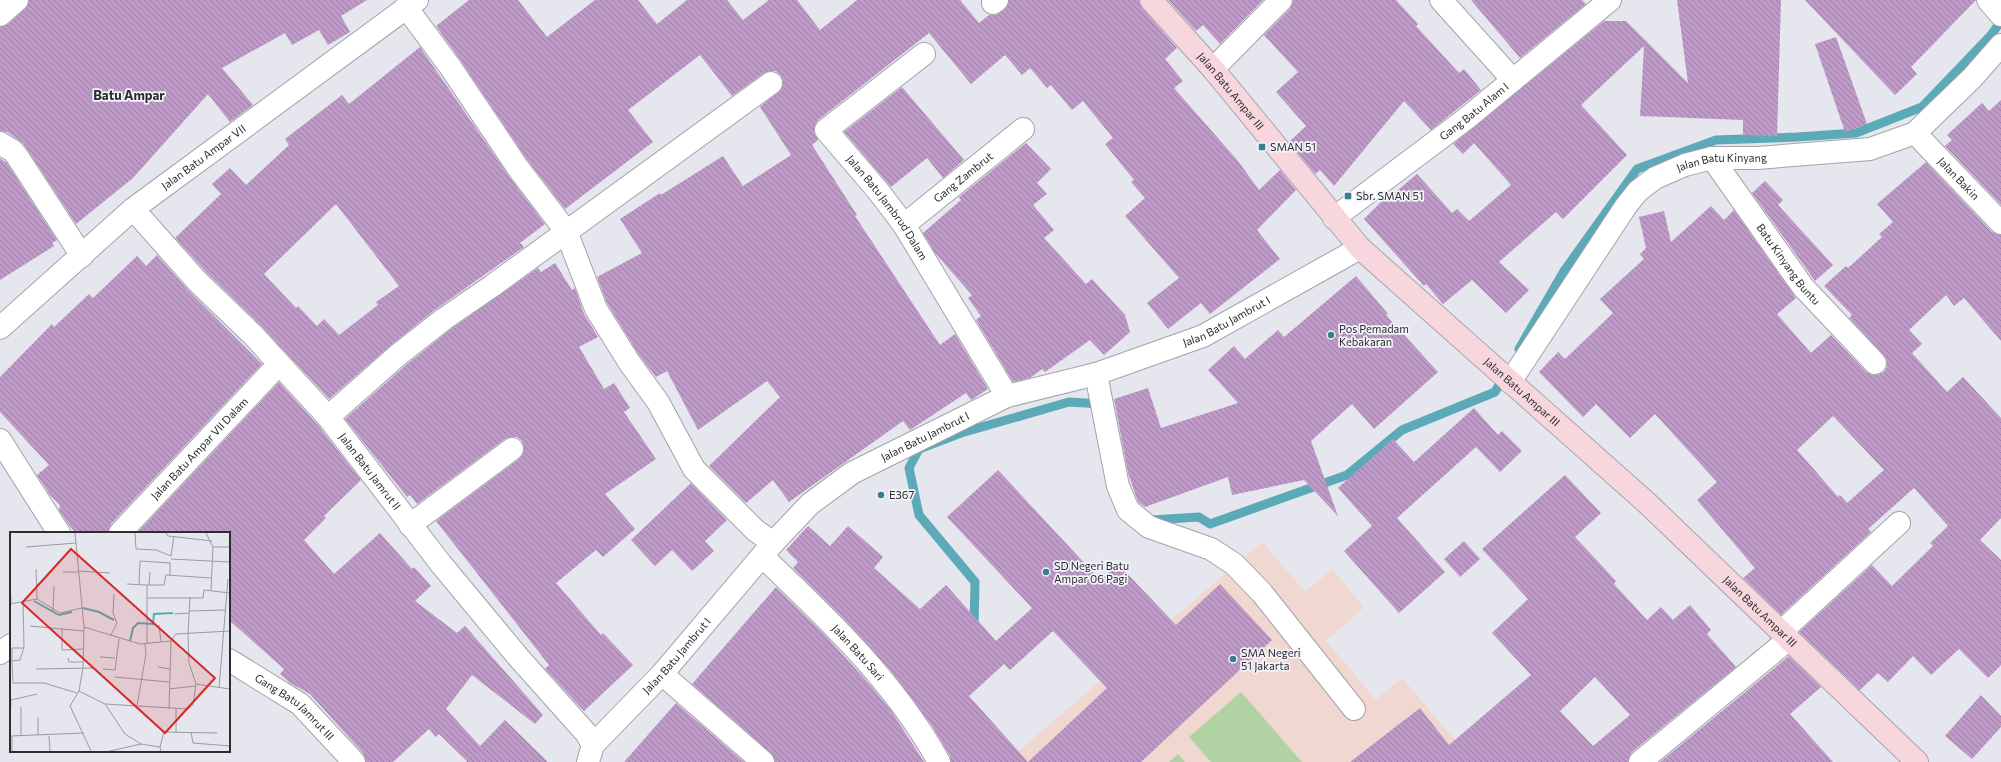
<svg xmlns="http://www.w3.org/2000/svg" width="2001" height="762" viewBox="0 0 2001 762" font-family="Commissioner,sans-serif">
	<style>
		.education { fill: #f0d7cf }
		.garden { fill: #b1d3a3 }
		.lines { fill: none; stroke-linecap: round; stroke-linejoin: round }
		.stream { stroke: #5ca9b8; stroke-width: 9 }
		.building { fill: url(#building-back-hatch); fill-rule: evenodd }
		.street-casing { stroke: #a3a3ab; stroke-width: 24 }
		.secondary-casing { stroke: #a3a3ab; stroke-width: 24 }
		.street { stroke: #fff; stroke-width: 22 }
		.secondary { stroke: #f8d6de; stroke-width: 22 }
		.poi-dot { fill: #397e8c; stroke: #f3f4fb; stroke-width: 1.5 }
		.labels { text-anchor: middle; stroke-width: 3.5; stroke-linejoin: round; paint-order: stroke }
		.street-label { font-size: 11px; fill: #2d2d30; stroke: #f3f4fb }
		.poi-label { font-size: 11px; fill: #2d2d30; stroke: #f3f4fb; text-anchor: start }
		.quarter-label { font-size: 13px; font-weight: bold; fill: #2d2d30; stroke: #f3f4fb }
		.inset-river { fill: none; stroke: #5ca9b8; stroke-width: 2 }
		.inset-road { fill: none; stroke: #9b9ca2; stroke-width: 1 }
		.view { fill: #d62828; fill-opacity: 0.15; stroke: #d62828; stroke-width: 2 }
		.inset-edge { fill: none; stroke: #2d2d30; stroke-width: 2 }
	</style>
	<defs>
		<pattern id="building-back-hatch" width="6" height="6" patternUnits="userSpaceOnUse"><rect width="6" height="6" fill="#bf9ac9"/><path d="M-1 5l2 2M0 0l6 6M5-1l2 2" fill="none" stroke="#9c7ea4"/></pattern>
	</defs>
	<rect width="100%" height="100%" fill="#e5e6ee"/>
	<!-- education -->
	<polygon class="education" points="1262,542 1305,592 1332,569 1364,607 1326,641 1376,700 1402,678 1474,762 1006,762"/>
	<!-- garden -->
	<g class="garden">
		<polygon points="1241,692 1302,762 1211,762 1189,737"/>
		<polygon points="1178,754 1185,762 1169,762"/>
	</g>
	<g class="lines">
		<!-- stream -->
		<g class="stream">
			<polyline points="1519,349 1564,271 1637,169 1716,140 1797,137 1856,133 1922,107 1991,35 2001,21"/>
			<polyline points="1149,519 1152,520 1199,517 1210,524 1347,475 1402,430 1495,392 1504,376"/>
			<polyline points="974,628 975,582 919,515 909,468 919,449 961,433 1069,402 1102,404"/>
		</g>
	</g>
	<!-- building -->
	<g class="building">
		<polygon points="29,0 367,0 341,16 350,32 328,45 319,30 292,45 285,33 222,68 253,105 230,122 208,94 133,178 76,224 23,143 7,132 0,131 0,27 8,24 25,9"/>
		<polygon points="469,0 518,0 547,37 595,0 638,0 657,24 687,0 727,0 743,20 769,0 797,0 820,30 857,0 960,0 979,23 989,15 995,15 1004,10 1009,0 1139,0 1142,8 1177,48 1165,59 1183,81 1174,88 1238,161 1259,190 1280,170 1296,190 1257,230 1280,259 1210,314 1201,303 1168,329 1147,303 1179,278 1125,216 1145,198 1131,182 1134,180 1105,144 1113,138 1083,101 1072,110 1051,85 1047,88 1030,68 1022,75 1005,55 971,84 929,33 818,120 815,125 814,132 818,140 812,145 857,215 855,216 940,345 955,334 988,389 971,400 966,393 910,430 903,421 789,502 773,480 746,503 709,466 780,397 767,381 698,430 667,371 656,377 639,355 607,303 597,277 642,253 620,219 660,193 661,195 723,156 743,186 791,155 760,107 782,88 783,82 781,76 776,71 769,71 764,73 732,96 700,55 628,110 653,142 565,209 528,161 461,61 436,26"/>
		<polygon points="1168,0 1263,0 1220,44 1203,25 1196,31"/>
		<polygon points="1293,0 1396,0 1418,24 1416,26 1459,73 1464,69 1481,90 1431,130 1404,101 1334,186 1320,170 1315,174 1289,142 1306,126 1276,92 1298,72 1264,35 1290,9"/>
		<polygon points="1471,0 1582,0 1586,4 1520,58"/>
		<polygon points="1677,0 1781,0 1777,136 1743,135 1743,120 1640,116 1644,46 1581,105 1627,155 1563,219 1556,212 1499,262 1529,290 1506,313 1472,280 1443,304 1426,284 1424,286 1364,219 1385,198 1386,200 1417,174 1452,213 1457,209 1469,221 1511,185 1474,143 1463,154 1453,144 1604,21 1626,21 1688,83"/>
		<polygon points="1805,0 1976,0 1911,67 1917,74 1895,95"/>
		<polygon points="1836,37 1867,124 1845,132 1815,44"/>
		<path d="M420 47 508 175 545 224 520 243 524 247 436 309 390 346 329 399 262 327 206 272 175 238 221 194 212 184 230 168 246 185 289 145 285 139 342 95 349 104ZM336 204 399 286 376 302 378 305 339 335 324 319 317 326 298 306 296 308 264 274Z"/>
		<polygon points="902,87 964,160 943,178 927,158 891,187 844,132"/>
		<polygon points="2001,100 2001,205 1945,146 1952,140 1947,135 1982,103 1989,111"/>
		<polygon points="1026,143 1051,169 1037,183 1047,194 1033,205 1054,230 1044,238 1086,284 1092,279 1125,315 1130,332 1104,355 1090,340 1045,372 1042,369 1030,378 1013,382 976,320 981,316 968,298 972,295 935,253 923,233 961,200 959,197"/>
		<polygon points="0,158 7,163 57,240 52,243 54,246 0,280"/>
		<path d="M1926 162 1992 232 2001 235V341L1964 298 1954 306 1946 295 1909 330 1922 344 1912 353 1947 392 1963 377 2001 418V518L1980 540 2001 560V665L1988 678 1959 649 1931 675 1913 656 1888 682 1878 673 1860 690 1799 632 1872 565 1892 586 1933 546 1930 543 1948 526 1914 488 1868 529 1871 532 1781 615 1743 578 1755 568 1697 500 1717 482 1655 414 1630 438 1596 404 1583 417 1539 372 1558 352 1565 359 1613 313 1600 299 1644 259 1640 254 1646 248 1639 217 1664 211 1671 242 1711 206 1724 220 1734 210 1796 298 1777 314 1811 353 1831 335 1866 372 1872 375H1878L1884 372 1887 367V360L1884 355 1849 318 1852 315 1824 286 1846 266 1848 268 1882 237 1879 234 1893 222 1877 204ZM1833 416 1884 470 1847 503 1840 495 1838 497 1797 450Z"/>
		<polygon points="1765,181 1783,200 1778,205 1833,265 1815,281 1752,193"/>
		<polygon points="157,255 188,290 262,364 111,524 108,533 76,533 69,525 59,510 60,505 50,495 37,475 49,465 0,412 0,377 52,324 54,327 89,294 93,298 137,256 146,266"/>
		<polygon points="555,263 572,290 575,288 584,314 598,337 579,347 604,389 614,383 630,408 624,412 656,459 605,494 635,529 603,557 596,550 556,583 601,635 603,633 633,665 584,711 545,669 549,665 436,521 519,459 523,454 524,448 522,441 517,437 511,437 505,439 417,504 410,495 407,497 345,419 406,365 451,329 538,268 541,272"/>
		<polygon points="1356,276 1388,314 1386,315 1438,372 1374,429 1352,404 1311,441 1338,516 1304,480 1232,495 1228,477 1145,507 1138,502 1128,473 1114,399 1148,388 1161,428 1238,403 1208,370 1234,346 1245,359 1278,330 1284,337"/>
		<polygon points="279,382 318,425 361,480 324,516 326,518 304,540 334,574 380,533 412,569 414,567 431,586 415,601 457,633 465,626 543,715 535,724 472,675 446,709 480,746 505,720 548,762 466,762 467,761 439,734 436,737 429,729 393,762 366,762 363,753 310,694 290,683 280,674 284,669 229,620 229,533 137,533"/>
		<polygon points="1474,408 1498,435 1502,431 1522,451 1500,472 1476,447 1397,518 1445,572 1399,613 1344,551 1372,526 1338,488 1393,439 1414,462"/>
		<path d="M998 470 1100 580 1118 564 1176 625 1220 584 1272 640 1141 762H951L950 756 932 726 890 670 844 619 793 568 798 562 786 550 808 526 830 546 848 526 883 557 874 568 920 609 946 585 996 641 1032 608 947 517ZM1053 631 1107 688 1028 762 969 696 1004 664 1010 670Z"/>
		<path d="M1565 475 1601 513 1575 537 1616 581 1614 584 1647 620 1661 607 1673 620 1690 605 1711 630 1707 634 1736 667 1632 752 1628 762H1350L1420 708 1449 745 1531 675 1492 633 1528 599 1482 549ZM1595 677 1630 715 1593 746 1560 711Z"/>
		<polygon points="691,483 727,520 705,541 714,551 692,571 672,550 655,566 631,540"/>
		<polygon points="1464,541 1480,559 1460,577 1444,559"/>
		<polygon points="776,587 826,636 871,686 892,712 924,762 775,762 771,753 692,684"/>
		<polygon points="1789,656 1821,687 1790,714 1833,762 1660,762"/>
		<polygon points="1981,695 2001,716 2001,727 1972,759 1945,736"/>
		<polygon points="676,703 744,762 624,762"/>
	</g>
	<g class="lines">
		<defs>
			<g id="street">
				<polyline points="1441,0 1513,80"/>
				<polyline points="1988,0 2001,15"/>
				<polyline points="993,3 997,0"/>
				<polyline points="406,7 451,68 518,168 566,231 596,309 629,362 658,402 694,469 755,530 773,543"/>
				<polyline points="0,15 17,0"/>
				<path id="s1" d="M924 54 826 130 879 192 904 225 1007 396"/>
				<polyline points="1213,69 1281,0"/>
				<path id="s2" d="M1915 133 2001 223"/>
				<polyline points="0,143 13,151 17,156 82,256"/>
				<path id="s3" d="M1712 158 1803 287 1875 363"/>
				<path id="s4" d="M133 209 197 281 253 335 328 417 441 564 519 658 586 733 593 745"/>
				<path id="s5" d="M1334 218 1467 118 1610 0"/>
				<path id="s6" d="M904 225 1023 129"/>
				<path id="s7" d="M0 328 133 209 417 0"/>
				<polyline points="1096,374 1118,486 1128,510 1149,527 1211,549 1234,564 1262,593 1354,709"/>
				<path id="s8" d="M1510 382 1626 206 1638 191 1655 178 1685 165 1712 158H1757L1870 149 1915 133 1972 78 2001 45"/>
				<polyline points="328,417 398,355 444,319 492,286 771,83"/>
				<polyline points="0,440 59,533"/>
				<polyline points="410,525 512,449"/>
				<path id="s9" d="M120 533 279 364"/>
				<path id="s10" d="M762 556C827 618 895 682 939 762"/>
				<polyline points="1781,632 1899,523"/>
				<polyline points="0,653 11,645"/>
				<path id="s11" d="M229 660 300 704 354 762"/>
				<polyline points="662,674 763,762"/>
				<path id="s12" d="M588 762 593 745 662 674 773 543 810 504 852 473 1007 396 1096 374 1203 336 1360 248"/>
				<polyline points="1640,762 1789,639"/>
			</g>
			<g id="secondary">
				<path id="s13" d="M1151 0 1213 69 1360 248 1647 503 1917 762"/>
			</g>
		</defs>
		<!-- street casing -->
		<use href="#street" class="street-casing"/>
		<!-- secondary casing -->
		<use href="#secondary" class="secondary-casing"/>
		<!-- street -->
		<use href="#street" class="street"/>
		<!-- secondary -->
		<use href="#secondary" class="secondary"/>
	</g>
	<!-- markers -->
	<g class="poi-dot">
		<rect x="1258" y="143" width="8" height="8" rx="2"/>
		<rect x="1344" y="192" width="8" height="8" rx="2"/>
		<circle cx="1331" cy="335" r="4"/>
		<circle cx="881" cy="495" r="4"/>
		<circle cx="1046" cy="572" r="4"/>
		<circle cx="1233" cy="659" r="4"/>
	</g>
	<g class="labels">
		<!-- street labels -->
		<g class="street-label">
			<text dy="4" stroke="none"><textPath href="#s13" startOffset="121">Jalan Batu Ampar III</textPath></text>
			<text dy="4" stroke="none"><textPath href="#s5" startOffset="176">Gang Batu Alam I</textPath></text>
			<text dy="4" stroke="none"><textPath href="#s7" startOffset="266">Jalan Batu Ampar VII</textPath></text>
			<text dy="4" stroke="none"><textPath href="#s8" startOffset="321">Jalan Batu Kinyang</textPath></text>
			<text dy="4" stroke="none"><textPath href="#s6" startOffset="76">Gang Zambrut</textPath></text>
			<text dy="4" stroke="none"><textPath href="#s2" startOffset="63">Jalan Bakin</textPath></text>
			<text dy="4" stroke="none"><textPath href="#s1" startOffset="223">Jalan Batu Jambrud Dalam</textPath></text>
			<text dy="4" stroke="none"><textPath href="#s3" startOffset="131">Batu Kinyang Buntu</textPath></text>
			<text dy="4" stroke="none"><textPath href="#s12" startOffset="800">Jalan Batu Jambrut I</textPath></text>
			<text dy="4" stroke="none"><textPath href="#s13" startOffset="541">Jalan Batu Ampar III</textPath></text>
			<text dy="4" stroke="none"><textPath href="#s12" startOffset="476">Jalan Batu Jambrut I</textPath></text>
			<text dy="4" stroke="none"><textPath href="#s9" startOffset="116">Jalan Batu Ampar VII Dalam</textPath></text>
			<text dy="4" stroke="none"><textPath href="#s4" startOffset="354">Jalan Batu Jamrut II</textPath></text>
			<text dy="4" stroke="none"><textPath href="#s13" startOffset="865">Jalan Batu Ampar III</textPath></text>
			<text dy="4" stroke="none"><textPath href="#s10" startOffset="136">Jalan Batu Sari</textPath></text>
			<text dy="4" stroke="none"><textPath href="#s12" startOffset="140">Jalan Batu Jambrut I</textPath></text>
			<text dy="4" stroke="none"><textPath href="#s11" startOffset="81">Gang Batu Jamrut III</textPath></text>
		</g>
		<!-- poi labels -->
		<g class="poi-label">
			<text x="1270" y="151">SMAN 51</text>
			<text x="1356" y="200">Sbr. SMAN 51</text>
			<text x="1339" y="333">Pos Pemadam<tspan x="1339" dy="13">Kebakaran</tspan></text>
			<text x="889" y="499">E367</text>
			<text x="1054" y="570">SD Negeri Batu<tspan x="1054" dy="13">Ampar 06 Pagi</tspan></text>
			<text x="1241" y="657">SMA Negeri<tspan x="1241" dy="13">51 Jakarta</tspan></text>
		</g>
		<!-- quarter labels -->
		<g class="quarter-label">
			<text x="129" y="100">Batu Ampar</text>
		</g>
	</g>
	<!-- overview -->
	<g transform="translate(10 532)">
		<rect width="220" height="220" fill="#e5e6ee"/>
		<path class="inset-river" d="M24 69 49 83 62 80M73 76 89 80 104 88M120 109 123 96 128 91 143 92 144 82 163 81"/>
		<path class="inset-road" d="M65 1 74 95 73 136 69 159 60 174 81 219M125 1 126 17 146 18 161 24M156 1 158 4 202 9M196 1 203 15 201 58M16 15 66 11M203 15H220M161 24 164 4M161 27 220 30M160 30V43M26 37 27 67M68 39 100 41M53 40H68M0 46 1 71M117 52 137 53M129 52 130 29 160 31M139 53 140 40M138 66H193L194 58 220 61M13 68 14 115 10 128 2 129 3 151H34L67 161M0 72 27 67 50 81 72 76M43 79 44 54M179 79 215 78M164 82 179 81M149 93 151 110M20 94 74 99M74 95 130 112 161 109 166 102 220 99M52 97V118L73 117M178 102 179 131 186 152M178 102 180 65M101 103 107 91 103 81 104 62M137 112V53H154L156 43 202 46M90 125 105 126M58 126 59 130H73M2 129V116H14M148 135 160 137M26 137 84 136M93 137 105 138 109 107M105 145 159 150M209 156 218 47M159 157 186 154M69 159 95 172 115 202 131 212 150 215 151 219M95 172 178 177 183 173 186 152 220 157M127 174 136 122 135 112M159 177 161 109M0 190 1 168 27 162M166 200V177M181 200 183 211 220 214M28 203V185M0 204 74 201M11 204V175M39 204 40 219M150 215 154 200 207 201M2 219V204M100 219 131 212"/>
		<path class="view" d="M61 17 205 146 155 201 12 71Z"/>
		<rect width="220" height="220" class="inset-edge"/>
	</g>
</svg>
